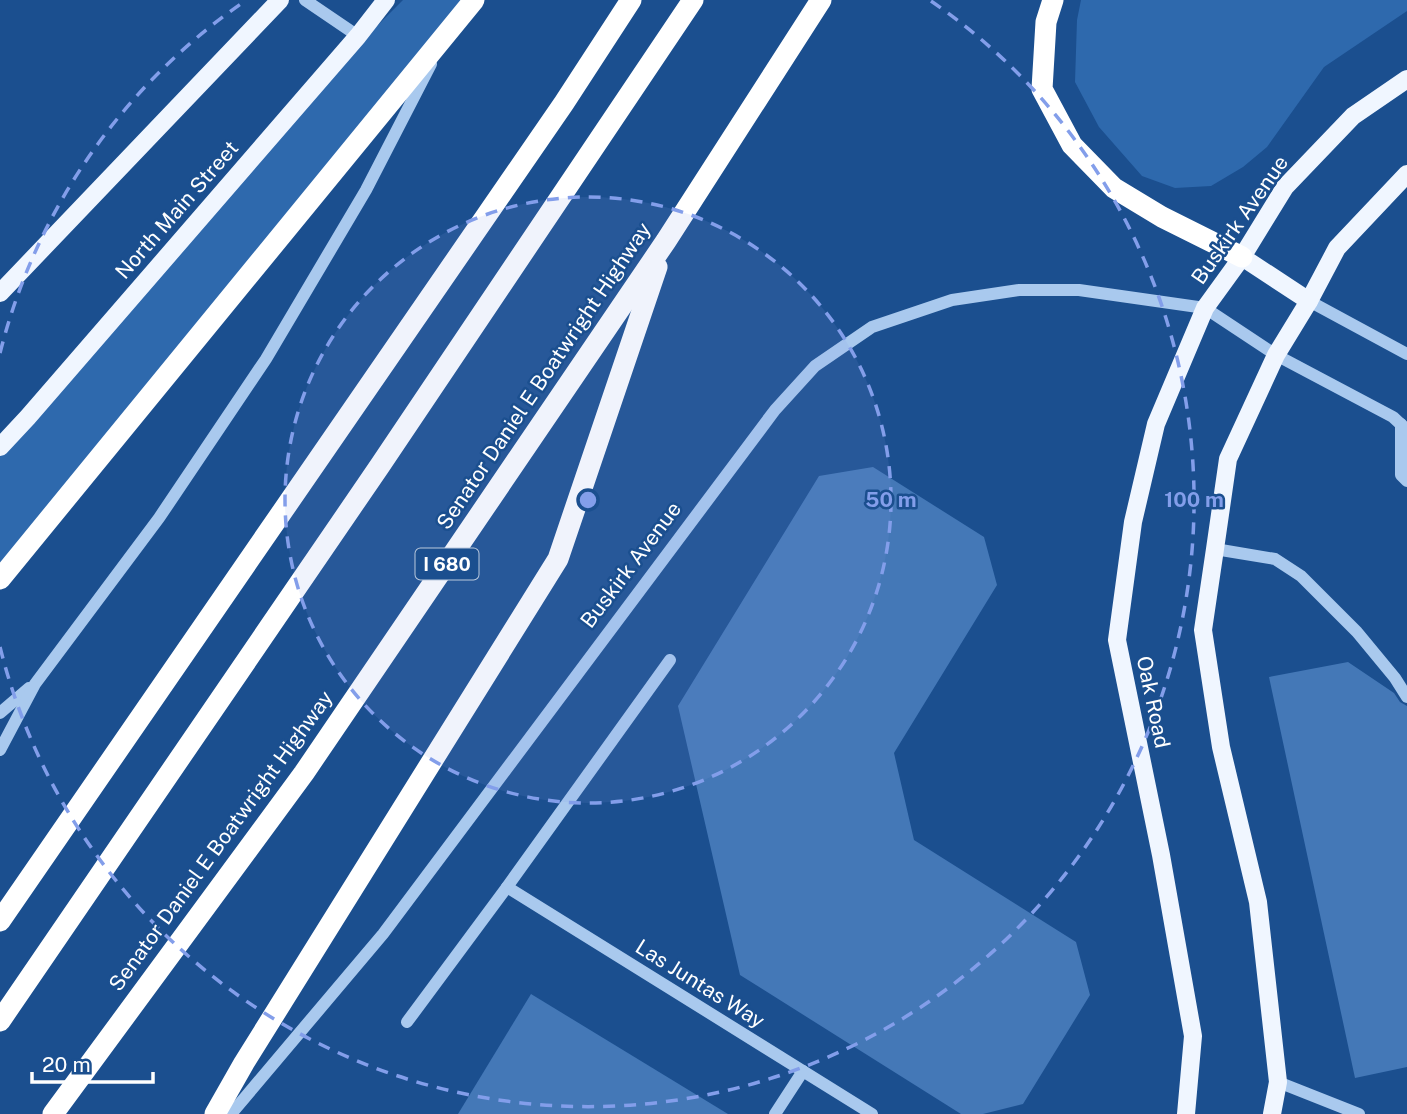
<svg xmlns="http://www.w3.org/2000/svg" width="1407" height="1114" viewBox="0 0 1407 1114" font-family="'Public Sans',sans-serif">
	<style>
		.green { fill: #2e69ad }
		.building { fill: #4478b7 }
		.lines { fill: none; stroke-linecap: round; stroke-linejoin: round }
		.minor { stroke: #a9c9ee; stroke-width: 12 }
		.major { stroke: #f0f6ff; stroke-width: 18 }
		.highway { stroke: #fff; stroke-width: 21 }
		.ring { fill: none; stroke: #839eea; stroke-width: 3.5; stroke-dasharray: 12 9 }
		.labels { text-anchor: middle; stroke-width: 5; stroke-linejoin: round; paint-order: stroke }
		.shield { fill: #1b4f8f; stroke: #bbcadd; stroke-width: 2 }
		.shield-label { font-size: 19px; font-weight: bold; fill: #fff }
		.street-label { font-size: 21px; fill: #fff; stroke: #1b4f8f }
		.centre { fill: #839eea; stroke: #1b4f8f; stroke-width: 3.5 }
		.ring-label { font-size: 21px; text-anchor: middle; font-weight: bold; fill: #839eea; stroke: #1b4f8f; stroke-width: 5; stroke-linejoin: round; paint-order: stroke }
	</style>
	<rect width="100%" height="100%" fill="#1b4f8f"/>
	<!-- green -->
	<g class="green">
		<polygon points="403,0 467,0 0,579 0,456 36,419 363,40"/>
		<polygon points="1081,0 1407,0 1407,11 1324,67 1267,147 1243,167 1211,186 1175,188 1142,176 1099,127 1075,82 1077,20"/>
	</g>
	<!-- building -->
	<g class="building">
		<polygon points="873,467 984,537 997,585 894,753 914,840 1076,942 1090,995 1023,1104 983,1114 961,1114 740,975 678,706 819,476"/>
		<polygon points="1348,662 1394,693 1400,702 1407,706 1407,1067 1355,1078 1269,677"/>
		<polygon points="531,994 728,1114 458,1114"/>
	</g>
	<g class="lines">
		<!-- minor -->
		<g class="minor">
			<polyline points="305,0 358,36"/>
			<polyline points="1309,301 1407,354"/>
			<polyline points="1401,424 1401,475 1407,481"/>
			<polyline points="1215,549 1275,559 1301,576 1357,632 1395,678 1407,697"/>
			<polyline points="0,713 29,688"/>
			<polyline points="0,750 35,684 159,518 266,359 366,190 431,64"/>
			<polyline points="507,887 872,1114"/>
			<polyline points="407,1022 507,887 670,660"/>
			<polyline points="1278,1082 1359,1114"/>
			<polyline points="231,1114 383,934 775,410 815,366 872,327 952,300 1019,290 1079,290 1205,308 1276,355 1393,417 1407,430"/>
			<polyline points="775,1114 803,1071"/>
		</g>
		<!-- major -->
		<g class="major">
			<polyline points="1242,257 1309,301"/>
			<polyline points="0,293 280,0"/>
			<polyline points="0,447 28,417 358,36 386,0"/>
			<polyline points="1186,1114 1193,1036 1161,855 1117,640 1133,522 1156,424 1205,308 1242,257 1285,187 1353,116 1407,79"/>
			<polyline points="1272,1114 1278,1082 1258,902 1221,747 1203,630 1215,549 1228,459 1276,355 1309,301 1337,248 1407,174"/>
		</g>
		<!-- highway -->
		<g class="highway">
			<polyline points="1053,0 1046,22 1042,89 1072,145 1114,188 1162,217 1242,257"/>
			<polyline points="0,579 474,0"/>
			<polyline points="0,921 564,103 631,0"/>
			<polyline points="0,1021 379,467 693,0"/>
			<polyline points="53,1114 304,773 666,241 821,0"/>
			<polyline points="215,1114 244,1063 558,559 657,267"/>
		</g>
	</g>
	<!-- distance rings -->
	<circle cx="588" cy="500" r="303" fill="#839eea" fill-opacity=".12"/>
	<g class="ring">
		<circle cx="588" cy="500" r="303"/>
		<path d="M0 353A606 606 0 0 1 245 1M931 1A606 606 0 1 1 0 647"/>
	</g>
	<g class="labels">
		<!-- shield labels -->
		<rect class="shield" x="415.5" y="548.5" width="63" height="31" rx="5"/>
		<g class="shield-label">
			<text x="447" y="571">I 680</text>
		</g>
		<!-- street labels -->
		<g class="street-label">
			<text transform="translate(177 210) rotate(-49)" y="7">North Main Street</text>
			<text transform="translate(1240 220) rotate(-55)" y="7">Buskirk Avenue</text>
			<text transform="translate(544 376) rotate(-56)" y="7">Senator Daniel E Boatwright Highway</text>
			<text transform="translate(631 565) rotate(-53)" y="7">Buskirk Avenue</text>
			<text transform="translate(1153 702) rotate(78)" y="7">Oak Road</text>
			<text transform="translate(221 841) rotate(-54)" y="7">Senator Daniel E Boatwright Highway</text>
			<text transform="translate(700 984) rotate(32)" y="7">Las Juntas Way</text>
		</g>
	</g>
	<circle cx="588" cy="500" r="10" class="centre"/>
	<g class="ring-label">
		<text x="891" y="507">50 m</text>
		<text x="1194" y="507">100 m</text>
	</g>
	<!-- scale -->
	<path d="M32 1072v10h121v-10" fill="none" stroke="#ffffff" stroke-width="3.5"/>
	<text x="42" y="1072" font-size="21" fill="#ffffff" stroke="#1b4f8f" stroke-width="5" paint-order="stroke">20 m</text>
</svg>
